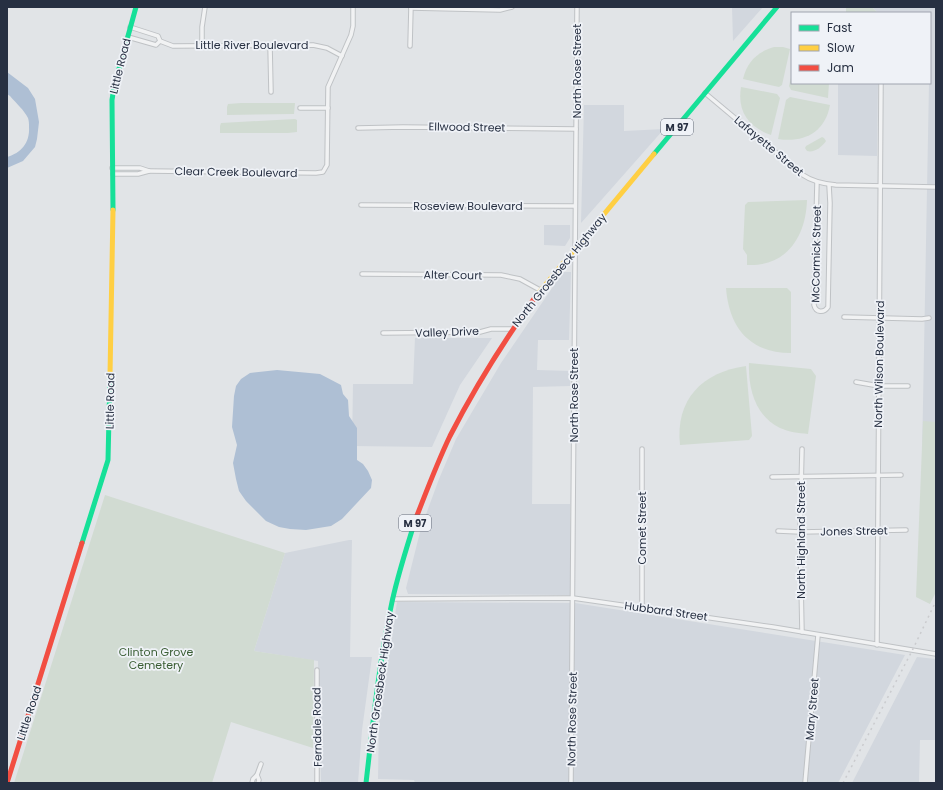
<svg xmlns="http://www.w3.org/2000/svg" width="943" height="790" viewBox="0 0 943 790" font-family="Poppins,sans-serif">
	<style>
		.built { fill: #d2d7de }
		.green { fill: #d1dbd2 }
		.water { fill: #aebfd4 }
		.lines { fill: none; stroke-linecap: round; stroke-linejoin: round }
		.street-casing { stroke: #bfc2c5; stroke-width: 5.5 }
		.street { stroke: #f1f2f3; stroke-width: 3.5 }
		.fast { stroke: #16e098; stroke-width: 5 }
		.slow { stroke: #ffcf43; stroke-width: 5 }
		.jam { stroke: #f24e42; stroke-width: 5 }
		.rail { stroke: #cacbce; stroke-width: 1.5; stroke-dasharray: 2 4; stroke-linecap: butt }
		.labels { text-anchor: middle; stroke-width: 3.5; stroke-linejoin: round; paint-order: stroke }
		.shield { fill: #eff2f7; stroke: #636a78; stroke-width: 1 }
		.shield-label { font-size: 10px; font-weight: bold; fill: #273042 }
		.street-label { font-size: 11px; fill: #273042; stroke: #eff2f7 }
		.park-label { font-size: 11px; fill: #3a5e34; stroke: #eff2f7 }
	</style>
	<rect width="100%" height="100%" fill="#e1e4e7"/>
	<!-- built -->
	<g class="built">
		<polygon points="732,7 763,7 733,41"/>
		<polygon points="872,7 936,7 936,457 922,457 929,83 930,83 930,13 878,13"/>
		<polygon points="838,83 878,83 877,156 838,155"/>
		<polygon points="584,105 624,105 624,131 664,129 581,223"/>
		<polygon points="544,225 570,225 570,238 565,246 544,245"/>
		<polygon points="563,272 571,272 569,340 538,340 537,370 571,371 570,386 533,387 532,504 570,504 570,595 408,594 406,588 421,528 439,479 456,439 501,363"/>
		<polygon points="415,338 492,338 460,385 432,447 352,446 353,384 413,384"/>
		<polygon points="349,540 352,540 350,657 372,657 362,730 358,783 321,783 318,661 254,651 285,553"/>
		<polygon points="397,602 575,603 905,655 838,783 415,783 414,780 378,779 379,719"/>
		<polygon points="917,657 936,659 936,740 920,740 919,783 852,783"/>
	</g>
	<!-- green -->
	<g class="green">
		<polygon points="846,7 872,7 878,13 846,13"/>
		<path d="M774 47H783L790 49 782 85 779 87 743 79C747 62 757 52 774 47Z"/>
		<polygon points="792,73 792,83 829,83 828,98 791,90 789,86"/>
		<path d="M741 87 777 94 780 98 771 135C748 127 737 111 741 87Z"/>
		<path d="M790 97 830 105C825 133 803 143 778 139L786 100Z"/>
		<polygon points="241,103 295,103 294,114 227,115 227,107 228,104"/>
		<polygon points="295,119 297,120 297,132 288,133 220,133 220,126 221,123"/>
		<path d="M822 137 824 138 826 141C822 147 814 153 807 151L805 148 806 146Z"/>
		<path d="M807 200C806 236 787 267 747 265V255L743 249 745 205 748 202Z"/>
		<path d="M726 288H787L791 292V353C749 353 729 327 726 288Z"/>
		<path d="M749 363 811 369 816 376 808 434C798 433 789 432 780 428 755 416 748 388 749 363Z"/>
		<path d="M746 366 752 436 749 440 680 445C675 400 702 372 746 366Z"/>
		<polygon points="923,421 936,422 936,592 930,604 916,597"/>
		<polygon points="105,495 285,553 254,651 314,660 313,748 231,722 212,783 14,783"/>
	</g>
	<!-- water -->
	<g class="water">
		<path d="M7 72 28 88 35 99 39 122 37 139 35 147 23 161 7 168V157C21 153 30 143 29 127 29 124 29 121 28 118 24 110 16 103 10 96L7 94Z"/>
		<polygon points="277,370 320,374 341,385 343,394 348,400 349,416 357,428 357,460 363,464 368,471 372,480 371,488 342,519 331,526 306,530 290,529 279,527 266,521 246,501 239,491 236,479 233,463 237,445 232,427 234,396 236,386 241,379 250,373"/>
	</g>
	<g class="lines">
		<defs>
			<g id="street">
				<polyline points="411,8 500,10 512,7"/>
				<polyline points="128,37 156,45 160,41 158,36 130,27"/>
				<polyline points="160,41 173,46 313,45 327,48 342,56"/>
				<polyline points="202,45 202,27 205,7"/>
				<polyline points="270,45 271,92"/>
				<polyline points="410,46 411,7"/>
				<path d="M705 93 803 175C813 182 824 184 836 185L936 187"/>
				<polyline points="300,108 328,108"/>
				<polyline points="358,128 403,127 576,129"/>
				<polyline points="112,168 140,168 149,171 138,174 113,174"/>
				<polyline points="149,171 316,173 323,172 327,165 328,87 351,35 353,26 353,7"/>
				<path d="M817 182 814 305C816 313 824 313 828 307L830 203 829 185"/>
				<polyline points="361,205 575,206"/>
				<polyline points="362,274 501,275 520,279 540,290"/>
				<polyline points="844,317 922,319 929,318"/>
				<polyline points="383,333 480,332 491,329 511,329"/>
				<polyline points="856,382 879,386 908,386"/>
				<polyline points="802,449 800,532 802,632"/>
				<polyline points="772,477 901,475"/>
				<polyline points="778,531 800,532 906,530"/>
				<polyline points="393,599 573,598 773,627 936,654"/>
				<polyline points="642,608 642,449"/>
				<polyline points="877,645 881,83"/>
				<polyline points="317,670 317,783"/>
				<polyline points="252,783 253,779 257,775"/>
				<polyline points="258,783 259,780 257,775 261,764"/>
				<polyline points="571,783 577,7"/>
				<polyline points="805,783 818,635"/>
			</g>
		</defs>
		<!-- street casing -->
		<use href="#street" class="street-casing"/>
		<!-- street -->
		<use href="#street" class="street"/>
		<!-- fast -->
		<g class="fast">
			<polyline points="654,154 777,7"/>
			<polyline points="113,210 112,100 114,87 136,7"/>
			<polyline points="82,543 108,460 110,375"/>
			<path d="M366 783C373 723 379 662 392 602 398 574 407 546 416 518"/>
		</g>
		<!-- slow -->
		<g class="slow">
			<polyline points="536,296 654,154"/>
			<polyline points="110,375 113,210"/>
		</g>
		<!-- jam -->
		<g class="jam">
			<path d="M416 518C427 490 437 463 450 436 475 387 504 341 536 296"/>
			<polyline points="7,783 82,543"/>
		</g>
		<!-- rail -->
		<polyline class="rail" points="843,783 912,651 936,601"/>
	</g>
	<g class="labels">
		<!-- shield labels -->
		<g class="shield">
			<rect x="661" y="119" width="32" height="16" rx="3"/>
			<rect x="399" y="515" width="32" height="16" rx="3"/>
		</g>
		<g class="shield-label">
			<text x="677" y="131">M 97</text>
			<text x="415" y="527">M 97</text>
		</g>
		<!-- street labels -->
		<g class="street-label">
			<text x="252" y="49">Little River Boulevard</text>
			<text transform="translate(120 66) rotate(-76)" y="4">Little Road</text>
			<text transform="translate(577 71) rotate(-90)" y="4">North Rose Street</text>
			<text transform="translate(467 127) rotate(1)" y="4">Ellwood Street</text>
			<text transform="translate(769 146) rotate(40)" y="4">Lafayette Street</text>
			<text transform="translate(236 172) rotate(1)" y="4">Clear Creek Boulevard</text>
			<text x="468" y="210">Roseview Boulevard</text>
			<text transform="translate(816 254) rotate(-89)" y="4">McCormick Street</text>
			<text transform="translate(559 270) rotate(-51)" y="4">North Groesbeck Highway</text>
			<text transform="translate(453 275) rotate(1)" y="4">Alter Court</text>
			<text transform="translate(447 332) rotate(-2)" y="4">Valley Drive</text>
			<text transform="translate(879 364) rotate(-89)" y="4">North Wilson Boulevard</text>
			<text transform="translate(574 395) rotate(-90)" y="4">North Rose Street</text>
			<text transform="translate(110 401) rotate(-89)" y="4">Little Road</text>
			<text transform="translate(642 528) rotate(-90)" y="4">Comet Street</text>
			<text transform="translate(854 531) rotate(-1)" y="4">Jones Street</text>
			<text transform="translate(801 540) rotate(-90)" y="4">North Highland Street</text>
			<text transform="translate(666 611) rotate(8)" y="4">Hubbard Street</text>
			<text transform="translate(380 682) rotate(-82)" y="4">North Groesbeck Highway</text>
			<text transform="translate(812 709) rotate(-85)" y="4">Mary Street</text>
			<text transform="translate(29 713) rotate(-72)" y="4">Little Road</text>
			<text transform="translate(572 719) rotate(-89)" y="4">North Rose Street</text>
			<text transform="translate(317 727) rotate(-91)" y="4">Ferndale Road</text>
		</g>
		<!-- park labels -->
		<g class="park-label">
			<text x="156" y="656">Clinton Grove<tspan x="156" dy="13">Cemetery</tspan></text>
		</g>
	</g>
	<!-- border -->
	<rect width="943" height="790" fill="none" stroke="#273042" stroke-width="16"/>
	<!-- legend -->
	<rect x="791" y="12" width="140" height="72" fill="#eff2f7" stroke="#9fa4af"/>
	<rect x="799" y="25" width="20" height="6" fill="#16e098" stroke="#9fa4af"/>
	<text x="827" y="32" font-size="12" fill="#273042">Fast</text>
	<rect x="799" y="45" width="20" height="6" fill="#ffcf43" stroke="#9fa4af"/>
	<text x="827" y="52" font-size="12" fill="#273042">Slow</text>
	<rect x="799" y="65" width="20" height="6" fill="#f24e42" stroke="#9fa4af"/>
	<text x="827" y="72" font-size="12" fill="#273042">Jam</text>
</svg>
